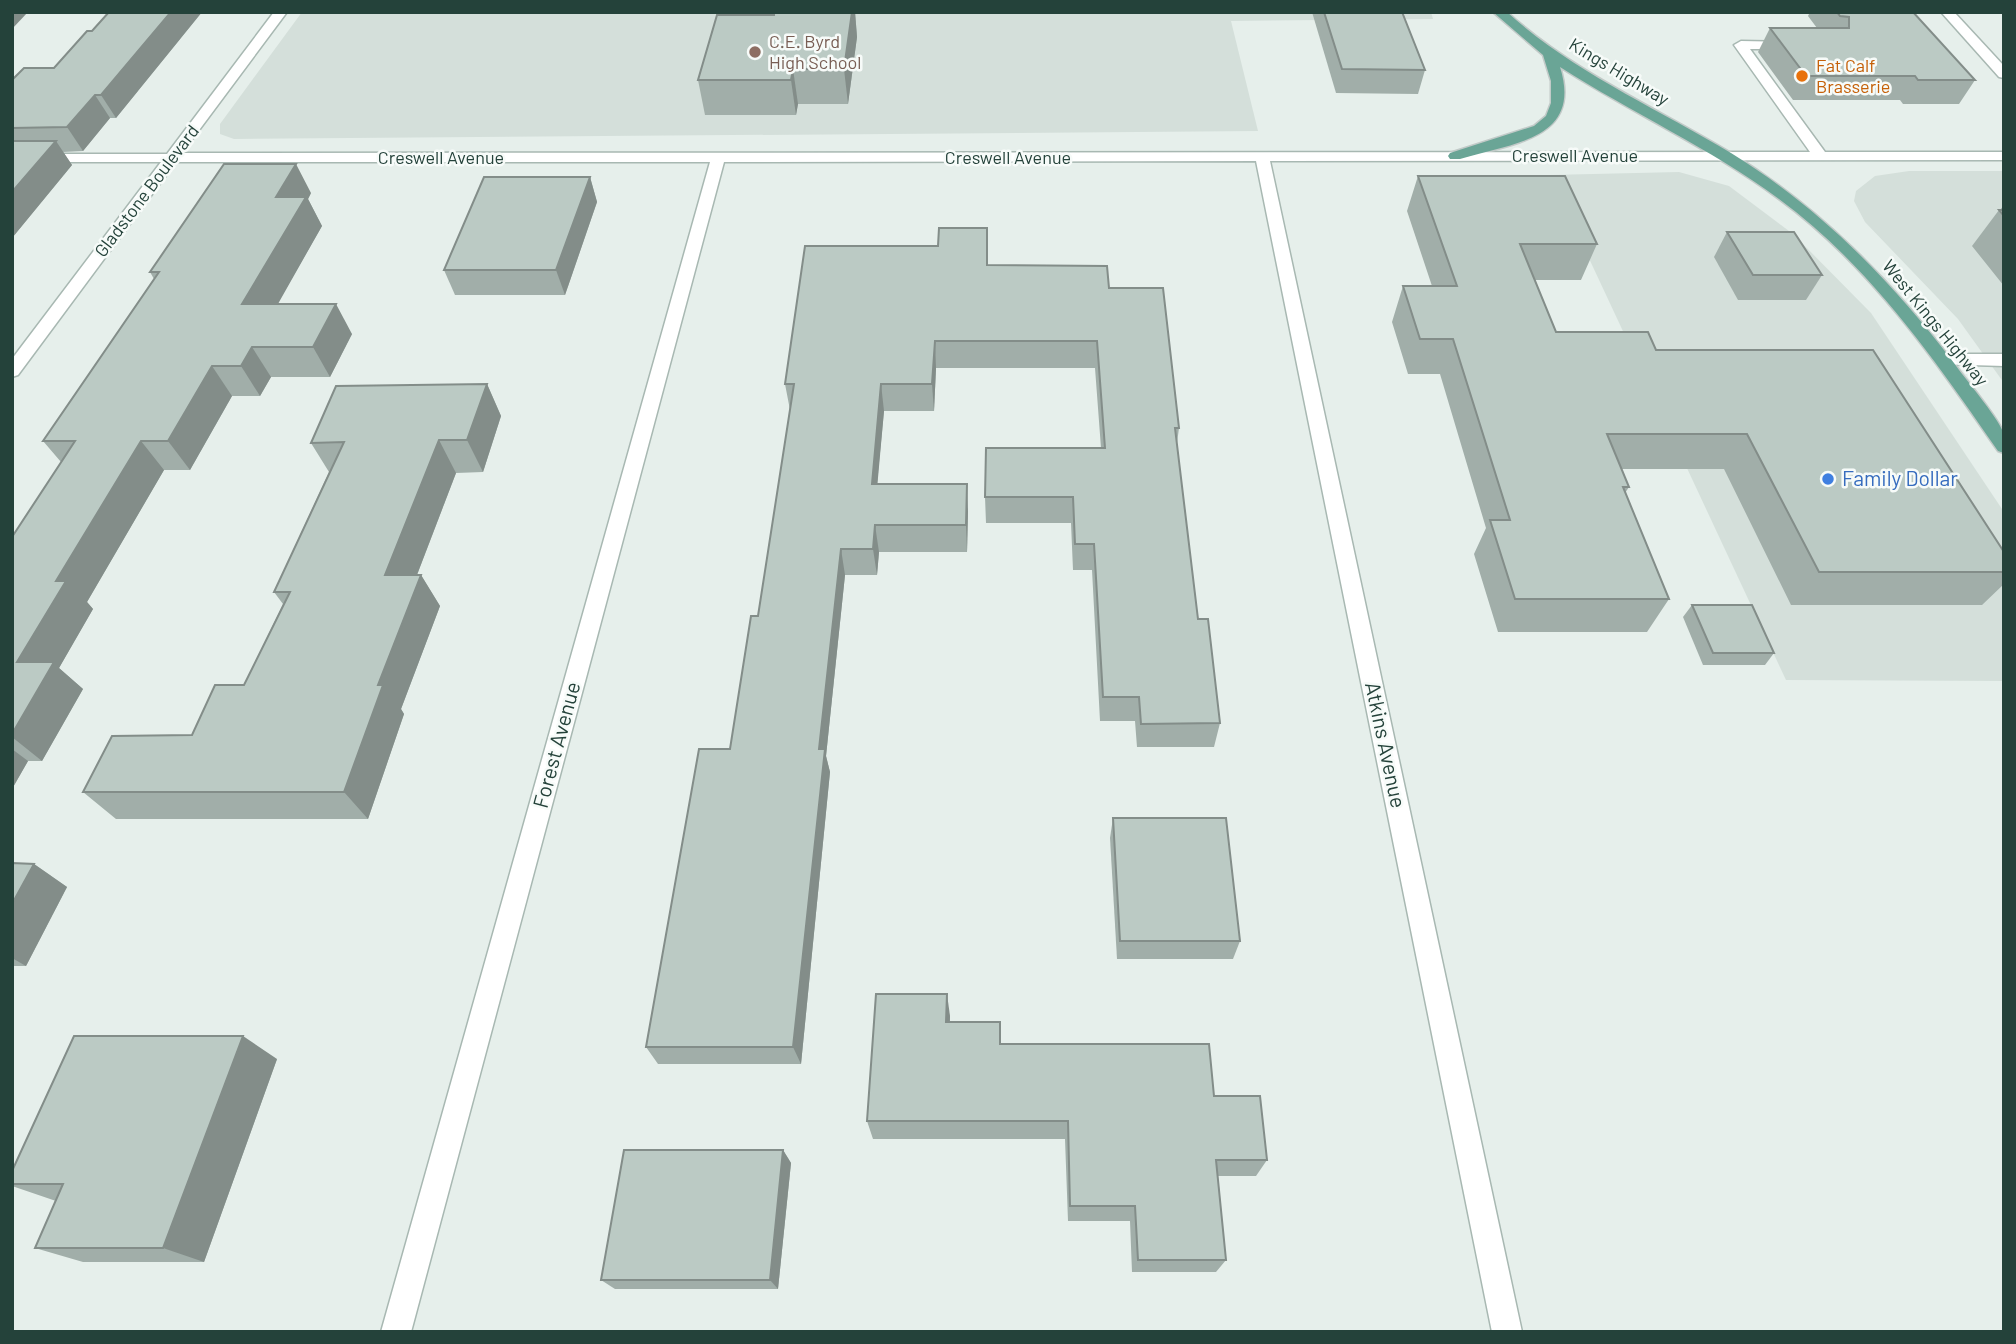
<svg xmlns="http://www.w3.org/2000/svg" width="2016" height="1344" viewBox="0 0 2016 1344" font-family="Barlow,sans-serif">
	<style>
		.built { fill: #d4dfda }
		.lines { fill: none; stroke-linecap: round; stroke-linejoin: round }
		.minor-casing { stroke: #a8b8b2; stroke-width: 3 }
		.major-casing { stroke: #c2cac8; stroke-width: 3 }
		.minor { fill: #fff; fill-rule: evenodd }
		.major { fill: #6aa596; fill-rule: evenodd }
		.wall { fill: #a1aea9 }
		.shaded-wall { fill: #838d89 }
		.building { fill: #bbcac4; stroke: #838d89; stroke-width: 2 }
		.education-dot { fill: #8d6e63; stroke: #f7fbf9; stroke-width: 2.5 }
		.food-dot { fill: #e8710a; stroke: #f7fbf9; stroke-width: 2.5 }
		.shop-dot { fill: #3f7fe0; stroke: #f7fbf9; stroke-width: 2.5 }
		.labels { text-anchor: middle; stroke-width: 5; stroke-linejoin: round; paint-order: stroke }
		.far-education-label { font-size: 18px; fill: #785e54; stroke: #f7fbf9; text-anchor: start }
		.far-food-label { font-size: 18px; fill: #c56008; stroke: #f7fbf9; text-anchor: start }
		.far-street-label { font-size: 18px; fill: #24423a; stroke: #f7fbf9 }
		.shop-label { font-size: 21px; fill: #366cbe; stroke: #f7fbf9; text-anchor: start }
		.street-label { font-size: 21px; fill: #24423a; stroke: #f7fbf9 }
	</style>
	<rect width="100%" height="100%" fill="#e6efeb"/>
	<!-- built -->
	<g class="built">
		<polygon points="302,12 1431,12 1433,19 1231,21 1258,131 234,139 220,134 220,124"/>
		<polygon points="1909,171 2004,171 2004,383 1958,319 1865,222 1854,201 1856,191 1875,176"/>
		<polygon points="1679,172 1729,186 1793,234 1871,313 2004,512 2004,681 1786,680 1550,175"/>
	</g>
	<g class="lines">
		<defs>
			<g id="minor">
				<polygon points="274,12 287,12 182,153 1810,152 1734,45 1741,41 1796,42 1798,45 1791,49 1750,49 1825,152 2004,152 2004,160 1270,161 1522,1332 1492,1332 1256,161 724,162 411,1332 381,1332 710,162 176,162 18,375 12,377 12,359 161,162 12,162 12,154 167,154"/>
				<polygon points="1941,12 1954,12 2004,66 2004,78 1999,77"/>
				<polygon points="1943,354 2004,354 2004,366 1937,364 1934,360 1937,356"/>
			</g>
			<path id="major" d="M1493 12H1507C1573 72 1655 107 1731 153 1820 208 1891 280 1954 363 1965 379 1997 416 2003 432 2005 438 2004 447 2004 453L1998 451C1935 360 1869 265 1779 199 1710 148 1632 113 1560 67 1583 140 1511 143 1460 159H1450L1448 156 1450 153 1534 126 1546 116 1551 103V81L1543 55Z"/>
		</defs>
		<!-- minor casing -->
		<use href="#minor" class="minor-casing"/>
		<!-- major casing -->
		<use href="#major" class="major-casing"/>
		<!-- minor -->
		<use href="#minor" class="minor"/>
		<!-- major -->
		<use href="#major" class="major"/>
	</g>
	<!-- wall -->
	<g class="wall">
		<polygon points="109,12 202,12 116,118 110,118 83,151 63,152 72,165 12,238 12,80 54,68 92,31"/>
		<polygon points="774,12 855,12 857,37 848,104 798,104 796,115 705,115 698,80 774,15"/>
		<polygon points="1312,12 1402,12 1425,70 1418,94 1336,93"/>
		<polygon points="1810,12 1913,12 1975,80 1959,104 1903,104 1900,100 1793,100 1758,52 1770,28 1817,28 1808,16"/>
		<polygon points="1418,176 1597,244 1581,280 1534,280 1556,332 1656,350 2004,552 2004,584 1982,605 1791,605 1724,469 1621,469 1629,487 1625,493 1669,599 1647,632 1498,632 1474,554 1486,528 1440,374 1408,374 1392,322 1403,286 1432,286 1407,211"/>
		<polygon points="590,177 597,202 565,295 455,295 444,270"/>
		<polygon points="311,193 308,199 322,226 277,304 352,334 330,377 271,377 260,396 232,396 190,470 164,470 87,602 93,609 59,668 83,689 42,761 28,761 12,789 12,537 61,462 43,441 154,279 150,272"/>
		<polygon points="2004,205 2004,286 1972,246 1999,210 2000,210"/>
		<polygon points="1727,232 1822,275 1806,300 1738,300 1714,257"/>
		<polygon points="988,265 1109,288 1179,428 1177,443 1198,619 1220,723 1214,747 1137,747 1135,721 1100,721 1092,570 1073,570 1071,523 986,523 985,497 1101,448 1095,368 936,368 934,411 884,411 877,484 968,511 967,552 879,552 877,575 845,575 826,756 830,772 801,1064 658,1064 646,1047 730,749 758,616 790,410 785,384"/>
		<polygon points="487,384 501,416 483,472 456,473 417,575 421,575 440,606 401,709 404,714 368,819 116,819 83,792 192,735 244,685 283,604 274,592 329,472 311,443"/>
		<polygon points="1692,605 1774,653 1765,665 1703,665 1683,617"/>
		<polygon points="1113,818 1240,941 1233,959 1117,959 1110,838"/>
		<polygon points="12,863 34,864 67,887 26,966 12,966"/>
		<polygon points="950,1016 950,1022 1000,1044 1214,1096 1267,1160 1256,1176 1218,1176 1226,1260 1216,1272 1132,1272 1130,1221 1068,1221 1065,1139 873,1139 867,1121"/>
		<polygon points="277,1059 204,1262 83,1262 35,1248 56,1201 12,1186 12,1171"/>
		<polygon points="783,1150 791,1163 778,1289 615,1289 601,1280"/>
	</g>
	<!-- shaded-wall -->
	<g class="shaded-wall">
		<polygon points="12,12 28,12 12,29"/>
		<polygon points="171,12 202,12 116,118 101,95"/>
		<polygon points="852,12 855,12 857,37 848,104 844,69"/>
		<polygon points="793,69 798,104 796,115 791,80"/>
		<polygon points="95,95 110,118 83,151 67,127"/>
		<polygon points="56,141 72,165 12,238 12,192"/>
		<polygon points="296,164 311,193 308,199 322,226 261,334 242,304 276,197"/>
		<polygon points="590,177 597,202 565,295 556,270"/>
		<polygon points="336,304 352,334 330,377 313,347"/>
		<polygon points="935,341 936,368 934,411 932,384"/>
		<polygon points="252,347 271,377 260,396 241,366"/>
		<polygon points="212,366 232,396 190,470 168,441"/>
		<polygon points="487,384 501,416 483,472 467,440"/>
		<polygon points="881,384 884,411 875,511 872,484"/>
		<polygon points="439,440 456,473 405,606 385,575"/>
		<polygon points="141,441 164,470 87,602 93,609 59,668 83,689 42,761 12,737 17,662 56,581"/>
		<polygon points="967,484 968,511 967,552 966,525"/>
		<polygon points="875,525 879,552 877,575 873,549"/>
		<polygon points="841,549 845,575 826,756 830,772 801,1064 793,1047 819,749"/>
		<polygon points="421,575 440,606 401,709 404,714 368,819 344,792 378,685"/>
		<polygon points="12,749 28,761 12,789"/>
		<polygon points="34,864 67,887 26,966 12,958 12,904"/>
		<polygon points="947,994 950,1016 949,1042 946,1022"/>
		<polygon points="243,1036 277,1059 204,1262 163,1248"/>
		<polygon points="783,1150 791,1163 778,1289 770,1280"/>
	</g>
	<!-- building -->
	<g class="building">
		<polygon points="109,12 171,12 101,95 95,95 67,127 12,128 12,80 24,68 54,68 87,31 92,31"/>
		<polygon points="774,12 852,12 844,69 793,69 791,80 698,80 717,15 774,15"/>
		<polygon points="1324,12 1402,12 1425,70 1342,69"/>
		<polygon points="1837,12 1913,12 1975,80 1918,80 1915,76 1806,76 1770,28 1849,28 1849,17 1840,16"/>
		<polygon points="12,141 56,141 12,192"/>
		<polygon points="224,164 296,164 276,197 306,197 242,304 336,304 313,347 252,347 241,366 212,366 168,441 141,441 56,581 66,581 17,662 54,662 12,734 12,537 75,441 43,441 159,272 150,272"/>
		<polygon points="1418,176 1565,176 1597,244 1520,244 1556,332 1648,332 1656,350 1873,350 2004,552 2004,572 1819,572 1747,434 1607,434 1629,487 1623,487 1669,599 1515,599 1490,520 1510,520 1453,339 1420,339 1403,286 1457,286"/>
		<polygon points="484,177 590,177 556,270 444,270"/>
		<polygon points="1999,210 2004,210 2004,216"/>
		<polygon points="939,228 987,228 987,265 1107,266 1109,288 1163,288 1179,428 1175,428 1198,619 1208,619 1220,723 1141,724 1139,697 1103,697 1094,544 1075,544 1073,497 985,497 986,448 1105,448 1097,341 935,341 932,384 881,384 872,484 967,484 966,525 875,525 873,549 841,549 819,749 825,749 793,1047 646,1047 699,749 730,749 751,616 758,616 794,384 785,384 805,246 938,246"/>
		<polygon points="1727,232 1794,232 1822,275 1753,275"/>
		<polygon points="487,384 467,440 439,440 385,575 421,575 378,685 383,685 344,792 83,792 112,736 192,735 215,685 244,685 290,592 274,592 344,442 311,443 336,386"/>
		<polygon points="1692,605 1752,605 1774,653 1713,653"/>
		<polygon points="1113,818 1226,818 1240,941 1120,941"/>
		<polygon points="12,863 34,864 12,904"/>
		<polygon points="876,994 947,994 946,1022 1000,1022 1000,1044 1209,1044 1214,1096 1260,1096 1267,1160 1216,1160 1226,1260 1138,1260 1135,1206 1070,1206 1068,1121 867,1121"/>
		<polygon points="74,1036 243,1036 163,1248 35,1248 63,1184 12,1184 12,1171"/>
		<polygon points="624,1150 783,1150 770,1280 601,1280"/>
	</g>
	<!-- markers -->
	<circle class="education-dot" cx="755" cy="52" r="7"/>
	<circle class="food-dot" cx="1802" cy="76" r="7"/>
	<circle class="shop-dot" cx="1828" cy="479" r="7"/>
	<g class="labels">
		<!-- far-education labels -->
		<g class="far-education-label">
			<text x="769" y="48">C.E. Byrd<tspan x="769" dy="21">High School</tspan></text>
		</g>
		<!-- far-food labels -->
		<g class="far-food-label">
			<text x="1816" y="72">Fat Calf<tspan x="1816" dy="21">Brasserie</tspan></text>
		</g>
		<!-- far-street labels -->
		<g class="far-street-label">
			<text transform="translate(1619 72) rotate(31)" y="6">Kings Highway</text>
			<text x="1575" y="162">Creswell Avenue</text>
			<text x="441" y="164">Creswell Avenue</text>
			<text x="1008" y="164">Creswell Avenue</text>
			<text transform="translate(147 191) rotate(-53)" y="6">Gladstone Boulevard</text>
			<text transform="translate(1935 323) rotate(51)" y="6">West Kings Highway</text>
		</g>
		<!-- shop labels -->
		<g class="shop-label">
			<text x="1842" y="486">Family Dollar</text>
		</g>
		<!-- street labels -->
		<g class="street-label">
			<text transform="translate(557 745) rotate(-75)" y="7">Forest Avenue</text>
			<text transform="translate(1385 745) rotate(78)" y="7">Atkins Avenue</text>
		</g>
	</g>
	<!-- border -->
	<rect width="2016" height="1344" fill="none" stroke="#24423a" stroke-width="28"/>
</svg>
